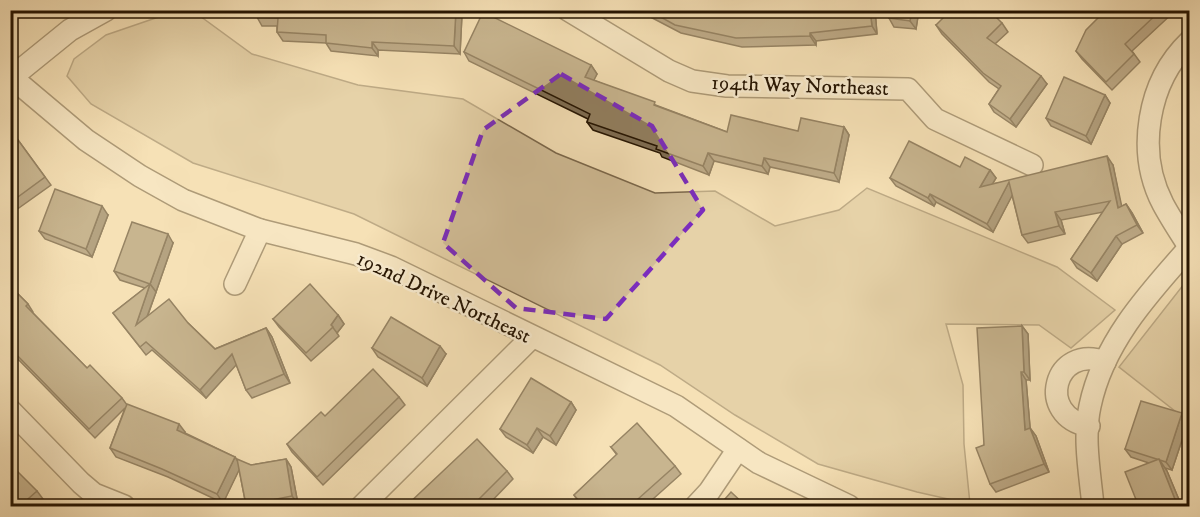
<svg xmlns="http://www.w3.org/2000/svg" width="1200" height="517" viewBox="0 0 1200 517" font-family="'IM FELL DW Pica',serif">
	<style>
		.green { fill: #d2be98; stroke: #7b684c; stroke-width: 1.5 }
		.lines { fill: none; stroke-linecap: round; stroke-linejoin: round }
		.street-casing { stroke: #58462e; stroke-width: 24 }
		.street { stroke: #f9ecd0; stroke-width: 21 }
		.wall { fill: #7d6c52; stroke: #241300; stroke-width: 1.5 }
		.shaded-wall { fill: #665842; stroke: #241300; stroke-width: 1.5 }
		.building { fill: #917e5f; stroke: #241300; stroke-width: 1.5 }
		.marked { fill: none; stroke: #7b2cbf; stroke-width: 4.5; stroke-dasharray: 12 8; stroke-linejoin: round }
		.labels { text-anchor: middle; stroke-width: 5; stroke-linejoin: round; paint-order: stroke }
		.street-label { font-size: 21px; fill: #241300; stroke: #f9ecd0 }
	</style>
	<rect width="100%" height="100%" fill="#f6e1b7"/>
	<filter id="stains"><feTurbulence type="fractalNoise" baseFrequency=".00333" numOctaves="4"/><feColorMatrix values="0 0 0 0 .2 0 0 0 0 .09 0 0 0 0 .02 0 0 0 .5 -.17"/></filter>
	<radialGradient id="worn" r=".72"><stop offset=".6" stop-color="#630" stop-opacity="0"/><stop offset="1" stop-color="#630" stop-opacity=".3"/></radialGradient>
	<!-- green -->
	<g class="green">
		<polygon points="176,11 193,11 252,54 358,85 463,99 556,153 655,193 715,191 775,226 839,210 867,188 1057,267 1115,310 1071,348 1039,325 946,324 963,385 964,444 970,504 917,492 818,464 735,415 660,365 354,214 193,163 91,104 67,76 74,59 106,35"/>
		<polygon points="1184,284 1189,288 1189,422 1119,367"/>
	</g>
	<g class="lines">
		<defs>
			<g id="street">
				<polyline points="568,10 669,71 692,81 727,86 908,89 935,119 1032,165"/>
				<path d="M1190 41C1147 82 1136 152 1163 204 1171 219 1181 234 1190 248"/>
				<polyline points="10,76 86,140 140,176 183,200 260,230 356,254 391,267 676,406 759,463 849,506"/>
				<polyline points="12,77 70,30 106,10"/>
				<polyline points="235,284 260,230"/>
				<polyline points="10,410 81,483 94,494 124,506"/>
				<path d="M1089 426C1035 416 1054 343 1105 362"/>
				<polyline points="362,506 532,337"/>
				<polyline points="696,506 709,492 738,449"/>
				<path d="M1093 506C1090 474 1083 438 1090 406 1103 343 1148 294 1189 248"/>
			</g>
		</defs>
		<!-- street casing -->
		<use href="#street" class="street-casing"/>
		<!-- street -->
		<use href="#street" class="street"/>
	</g>
	<!-- wall -->
	<g class="wall">
		<polygon points="10,10 26,10 10,22"/>
		<polygon points="257,10 459,10 462,14 460,54 378,50 378,56 331,51 326,43 283,41 277,32 277,26 262,26 257,17"/>
		<polygon points="637,10 875,10 877,34 816,41 816,45 742,47 681,33"/>
		<polygon points="890,10 919,10 916,29 894,27 889,18"/>
		<polygon points="1106,10 1176,10 1132,51 1140,62 1112,90 1082,59 1076,51"/>
		<polygon points="1002,23 1008,32 995,44 1047,84 1016,127 994,112 989,104 999,89 989,82 942,34 936,25"/>
		<polygon points="464,52 591,65 597,74 593,80 658,106 727,132 798,131 844,127 849,135 839,182 770,167 768,174 714,161 709,175 662,157 660,153 593,130 587,122 588,119 469,61"/>
		<polygon points="1105,95 1110,103 1091,144 1051,126 1046,118"/>
		<polygon points="18,140 51,185 16,210 10,202"/>
		<polygon points="1113,165 1121,207 1126,204 1132,213 1143,233 1122,244 1097,281 1077,268 1071,259 1103,212 1061,220 1065,234 1028,243 1022,235 1012,195 993,232 936,202 934,206 896,186 890,178 960,167 990,170 996,178 992,184"/>
		<polygon points="108,215 92,257 45,239 39,231"/>
		<polygon points="173,243 148,315 188,323 215,349 266,328 272,337 290,383 252,398 246,390 236,364 206,398 152,350 146,355 113,313 145,288 120,280 114,271"/>
		<polygon points="10,286 28,304 33,312 33,313 87,368 122,398 127,405 185,432 185,433 235,457 238,462 251,465 286,459 291,467 298,504 286,507 247,507 246,505 239,469 223,503 168,477 116,457 110,448 125,408 95,438 10,351"/>
		<polygon points="338,315 344,324 337,333 339,336 311,361 279,327 273,319"/>
		<polygon points="1022,326 1028,334 1030,380 1026,380 1030,428 1036,436 1049,472 996,492 990,484 984,445"/>
		<polygon points="372,348 446,354 427,386 378,357"/>
		<polygon points="399,397 405,405 323,485 292,452 287,444"/>
		<polygon points="571,402 576,410 556,445 543,437 533,453 506,437 500,429"/>
		<polygon points="1188,422 1172,470 1165,468 1167,471 1182,507 1139,507 1149,463 1131,457 1125,449"/>
		<polygon points="611,447 675,466 681,474 644,507 574,507 579,502 574,495 617,455"/>
		<polygon points="507,471 513,479 486,507 405,507"/>
		<polygon points="37,491 43,499 37,505 10,507"/>
	</g>
	<!-- shaded-wall -->
	<g class="shaded-wall">
		<polygon points="456,10 459,10 462,14 460,54 454,46"/>
		<polygon points="870,10 875,10 877,34 872,26"/>
		<polygon points="912,10 919,10 916,29 910,21"/>
		<polygon points="810,33 816,41 816,45 810,36"/>
		<polygon points="372,42 378,50 378,56 372,48"/>
		<polygon points="591,65 597,74 591,86 585,77"/>
		<polygon points="1041,76 1047,84 1016,127 1010,119"/>
		<polygon points="1105,95 1110,103 1091,144 1086,136"/>
		<polygon points="844,127 849,135 839,182 834,173"/>
		<polygon points="708,153 714,161 709,175 703,166"/>
		<polygon points="1107,156 1113,165 1124,217 1118,208"/>
		<polygon points="764,158 770,167 768,174 762,166"/>
		<polygon points="990,170 996,178 986,195 980,187"/>
		<polygon points="1009,182 1015,190 993,232 987,224"/>
		<polygon points="930,194 936,202 934,206 928,198"/>
		<polygon points="1126,204 1132,213 1143,233 1137,225"/>
		<polygon points="102,206 108,215 92,257 86,249"/>
		<polygon points="1055,212 1061,220 1065,234 1059,226"/>
		<polygon points="168,234 173,243 156,292 150,284"/>
		<polygon points="1116,236 1122,244 1097,281 1091,273"/>
		<polygon points="150,284 156,292 141,333 136,325"/>
		<polygon points="338,315 344,324 337,333 331,325"/>
		<polygon points="1022,326 1028,334 1030,380 1024,372"/>
		<polygon points="266,328 272,337 290,383 284,374"/>
		<polygon points="440,346 446,354 427,386 422,378"/>
		<polygon points="232,354 238,363 206,398 200,390"/>
		<polygon points="1021,372 1026,380 1031,438 1025,430"/>
		<polygon points="571,402 576,410 556,445 550,436"/>
		<polygon points="1182,413 1188,422 1172,470 1166,462"/>
		<polygon points="179,424 185,432 183,438 177,430"/>
		<polygon points="537,428 543,437 533,453 527,445"/>
		<polygon points="1030,428 1036,436 1049,472 1044,464"/>
		<polygon points="235,457 241,466 223,503 217,494"/>
		<polygon points="286,459 291,467 298,504 292,496"/>
		<polygon points="1159,459 1167,471 1182,507 1178,507"/>
	</g>
	<!-- building -->
	<g class="building">
		<polygon points="257,10 456,10 454,46 372,42 372,48 326,43 326,35 277,32 278,18 257,17"/>
		<polygon points="648,10 870,10 872,26 810,33 810,36 736,38 675,25"/>
		<polygon points="890,10 912,10 910,21 889,18"/>
		<polygon points="951,10 989,10 1002,23 987,38 1041,76 1010,119 989,104 1001,86 983,73 936,25"/>
		<polygon points="1106,10 1161,10 1125,44 1134,54 1106,82 1076,51 1086,30"/>
		<polygon points="483,12 591,65 585,77 655,102 654,105 727,132 731,115 798,131 801,118 844,127 834,173 764,158 762,166 708,153 703,166 656,149 657,146 587,122 590,114 464,52"/>
		<polygon points="1064,77 1105,95 1086,136 1046,118"/>
		<polygon points="18,140 45,177 11,202 10,145"/>
		<polygon points="909,141 960,167 965,157 990,170 980,187 1107,156 1118,208 1126,204 1137,225 1116,236 1091,273 1071,259 1110,201 1055,212 1059,226 1022,235 1009,182 987,224 930,194 928,198 890,178"/>
		<polygon points="55,189 102,206 86,249 39,231"/>
		<polygon points="132,222 168,234 150,284 114,271"/>
		<polygon points="150,284 136,325 169,299 188,323 215,349 266,328 284,374 246,390 232,354 200,390 146,342 140,347 113,313"/>
		<polygon points="310,284 338,315 331,325 333,327 306,353 273,319"/>
		<polygon points="10,286 28,304 26,306 87,368 90,365 122,398 89,429 10,348"/>
		<polygon points="391,317 440,346 422,378 372,348"/>
		<polygon points="1022,326 1024,372 1021,372 1025,430 1030,428 1044,464 990,484 976,448 984,445 977,328"/>
		<polygon points="373,369 399,397 317,477 287,444 321,412 325,416"/>
		<polygon points="531,378 571,402 550,436 537,428 527,445 500,429"/>
		<polygon points="1141,401 1182,413 1166,462 1125,449"/>
		<polygon points="127,404 179,424 177,430 235,457 217,494 162,469 110,448"/>
		<polygon points="637,423 675,466 629,507 574,507 579,501 574,495 617,454 611,447"/>
		<polygon points="477,439 507,471 471,507 405,507"/>
		<polygon points="237,459 251,465 286,459 292,496 246,505"/>
		<polygon points="1159,459 1178,507 1139,507 1125,472"/>
		<polygon points="10,464 37,491 28,499 40,507 10,507"/>
		<polygon points="731,492 747,507 718,507"/>
	</g>
	<!-- marked area -->
	<path d="M0 0H1200V517H0ZM561 74 652 126 703 210 606 319 516 308 443 243 483 130Z" fill="#f6e1b7" fill-opacity=".55" fill-rule="evenodd"/>
	<path class="marked" d="M561 74 652 126 703 210 606 319 516 308 443 243 483 130Z"/>
	<g class="labels">
		<!-- street labels -->
		<g class="street-label">
			<text transform="translate(800 85) rotate(2)" y="7">194th Way Northeast</text>
			<text transform="translate(444 297) rotate(25)" y="7">192nd Drive Northeast</text>
		</g>
	</g>
	<!-- margin -->
	<rect width="1200" height="517" fill="none" stroke="#f6e1b7" stroke-width="36"/>
	<rect x="12" y="12" width="1176" height="493" fill="none" stroke="#241300" stroke-width="3"/>
	<rect x="18" y="18" width="1164" height="481" fill="none" stroke="#241300" stroke-width="1.5"/>
	<rect width="100%" height="100%" filter="url(#stains)"/>
	<rect width="100%" height="100%" fill="url(#worn)"/>
</svg>
